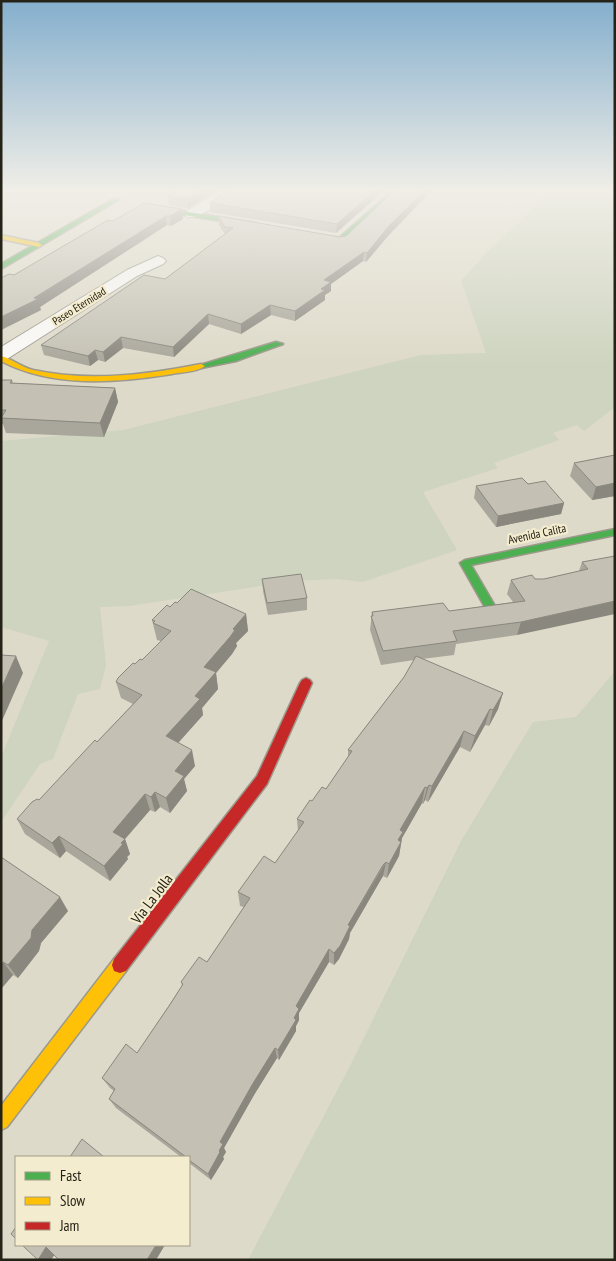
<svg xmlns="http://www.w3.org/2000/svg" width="616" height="1261" viewBox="0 0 616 1261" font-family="'PT Sans Narrow',sans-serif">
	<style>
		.green { fill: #ced4bf }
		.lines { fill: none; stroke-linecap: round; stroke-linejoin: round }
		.street-casing { stroke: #9c998c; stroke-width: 2 }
		.fast-casing { stroke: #9c998c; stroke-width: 3 }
		.slow-casing { stroke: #9c998c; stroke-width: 3 }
		.jam-casing { stroke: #9c998c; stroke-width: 3 }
		.street { fill: #faf9f7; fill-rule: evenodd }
		.fast { fill: #4caf50; fill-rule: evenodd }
		.slow { fill: #ffc107; fill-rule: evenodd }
		.jam { fill: #c62828; fill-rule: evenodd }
		.wall { fill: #a9a69b }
		.shaded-wall { fill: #89877e }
		.building { fill: #c4c1b4; stroke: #89877e }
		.labels { text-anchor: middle; stroke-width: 4.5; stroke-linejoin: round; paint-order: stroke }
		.far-street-label { font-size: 11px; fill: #252217; stroke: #f4ecce }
		.street-label { font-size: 12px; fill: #252217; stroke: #f4ecce }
		.near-street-label { font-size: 15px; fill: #252217; stroke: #f4ecce }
	</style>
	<rect width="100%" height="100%" fill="#dedac9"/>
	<!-- green -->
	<g class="green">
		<polygon points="554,189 615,189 615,407 584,431 577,425 553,433 559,440 494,463 498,468 423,492 457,550 363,582 336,579 294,581 129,606 100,607 106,665 100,689 78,694 53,759 40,764 1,822 1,757 49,641 1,627 1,441 123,430 421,355 486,353 461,281 487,252"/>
		<polygon points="615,671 615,1260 248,1260 350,1066 461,841 533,722 576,717"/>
	</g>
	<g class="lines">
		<defs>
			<g id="street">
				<path d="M222 189H235C228 199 199 220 187 217L185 214 187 211Z"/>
				<polygon points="158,256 163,258 166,261 163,264 137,276 7,359 1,360 1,347 127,270"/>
			</g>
			<g id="fast">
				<polygon points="394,189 399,189 342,241 305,235 308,233 339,238"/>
				<polygon points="115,198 120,199 1,269 1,264"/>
				<polygon points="145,205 256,223 259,225 256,227 143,208"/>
				<polygon points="276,342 283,344 236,361 201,368 197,366"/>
				<polygon points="615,529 615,535 471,565 495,606 490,610 486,609 460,563 465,560"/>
			</g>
			<g id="slow">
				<polygon points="1,235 39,243 42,245 39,247 1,239"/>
				<path d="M1 356C12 359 21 367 33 370 88 382 146 375 201 364L205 366C197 372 182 372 172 374 116 383 52 388 1 361Z"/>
				<polygon points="120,957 126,959 128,965 126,971 7,1127 1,1130 1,1106 114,959"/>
			</g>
			<polygon id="jam" points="306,678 310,680 312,683 267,784 126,971 120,973 114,971 112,965 114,959 257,776 300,683 302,680"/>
		</defs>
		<!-- street casing -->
		<use href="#street" class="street-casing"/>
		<!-- fast casing -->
		<use href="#fast" class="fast-casing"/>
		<!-- slow casing -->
		<use href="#slow" class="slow-casing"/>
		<!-- jam casing -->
		<use href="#jam" class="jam-casing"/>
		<!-- street -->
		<use href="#street" class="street"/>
		<!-- fast -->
		<use href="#fast" class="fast"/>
		<!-- slow -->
		<use href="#slow" class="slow"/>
		<!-- jam -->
		<use href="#jam" class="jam"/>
	</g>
	<!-- wall -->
	<g class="wall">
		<polygon points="180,189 218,189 188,208 169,205 168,196"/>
		<polygon points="228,189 386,189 336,233 210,212 210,203"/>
		<polygon points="396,189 433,189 388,236 366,262 363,261 331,284 331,291 325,295 325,300 295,321 271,315 241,334 209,324 174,357 123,348 105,362 98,360 90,366 44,355 41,345 165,279 225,234 219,225 218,216 340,237 346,236"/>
		<polygon points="182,209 183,219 171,226 167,225 40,307 41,310 1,330 1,278 14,275 113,221"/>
		<polygon points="1,380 12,380 13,383 115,388 118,402 104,437 6,433 3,424 1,424"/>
		<polygon points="615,455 615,496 592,500 570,476 574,463"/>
		<polygon points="476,486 564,503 561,514 496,527 474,498"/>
		<polygon points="615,556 517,635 456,644 454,655 422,659 503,693 498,709 489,726 485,725 470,752 460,747 428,802 425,800 423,804 422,803 402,838 399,856 387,878 383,876 381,879 350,933 349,939 339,959 334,965 329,962 299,1013 299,1020 296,1026 296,1031 279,1060 277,1058 254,1095 224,1148 226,1152 223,1157 224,1159 211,1180 189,1163 189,1157 181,1157 116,1108 109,1099 114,1091 110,1088 102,1078 137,1053 182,986 181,982 207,962 244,907 240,906 238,892 275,863 298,832 297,819 312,801 326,789 348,757 348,750 404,677 414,660 381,665 370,630 372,612 449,611 513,602 507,594 511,580 544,579 579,571 582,562"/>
		<polygon points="262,579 307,598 307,610 268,615 263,591"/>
		<polygon points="177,603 246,614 248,631 236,643 237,646 232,654 216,673 218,689 202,708 203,715 178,743 195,766 184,779 187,791 170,813 160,807 155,812 150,810 125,839 130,854 127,857 128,859 110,881 66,851 60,858 25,834 17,819 39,800 97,742 133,704 121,698 116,682 135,664 142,660 161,641 157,640 152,620 170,607"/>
		<polygon points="1,857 68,911 41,943 39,951 18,978 13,975 1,989"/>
	</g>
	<!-- shaded-wall -->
	<g class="shaded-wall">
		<polygon points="204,189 218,189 188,208 188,199"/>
		<polygon points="377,189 386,189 336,233 337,224"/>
		<polygon points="426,189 433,189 388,236 366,262 367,253 388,227"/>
		<polygon points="182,209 183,219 171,226 170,216"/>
		<polygon points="166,216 167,225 40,307 41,310 1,330 1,317 34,298"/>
		<polygon points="364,252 363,261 331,284 331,291 325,295 325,300 295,321 295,311 321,289 324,280"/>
		<polygon points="270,305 271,315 241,334 241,324"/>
		<polygon points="208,314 209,324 174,357 173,347"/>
		<polygon points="121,337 123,348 105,362 103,352"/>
		<polygon points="95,350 98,360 90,366 88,356"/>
		<polygon points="115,388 118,402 104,437 100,423"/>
		<polygon points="615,483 615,496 592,500 596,487"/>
		<polygon points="564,503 561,514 496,527 498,516"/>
		<polygon points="615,601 615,614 517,635 521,622"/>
		<polygon points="246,614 248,631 236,643 237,646 232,654 216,673 218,689 202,708 203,715 170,752 166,736 204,667 233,629"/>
		<polygon points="16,656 23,673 1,723 1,689"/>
		<polygon points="503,693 498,709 489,726 493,710"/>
		<polygon points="490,709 485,725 470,752 475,736"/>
		<polygon points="464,731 460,747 428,802 432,786"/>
		<polygon points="192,750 195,766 184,779 187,791 170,813 166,798 175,771"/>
		<polygon points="429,785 425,800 423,804 427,788"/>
		<polygon points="425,787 422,803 402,838 399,856 387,878 389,864 400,830"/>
		<polygon points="155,792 160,807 155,812 151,797"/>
		<polygon points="145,794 150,810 125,839 130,854 127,857 128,859 110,881 104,866 113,832"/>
		<polygon points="59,836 66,851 60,858 52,843"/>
		<polygon points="386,862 383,876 350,933 349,939 339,959 334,965 334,953 348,925"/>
		<polygon points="60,897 68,911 41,943 39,951 18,978 8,965 32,930"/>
		<polygon points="329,949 329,962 299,1013 299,1020 296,1026 296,1031 279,1060 278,1050 294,1018 296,1006"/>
		<polygon points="3,962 13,975 1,989 1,965"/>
		<polygon points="275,1048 277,1058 254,1095 224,1148 226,1152 223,1157 224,1159 211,1180 208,1174 219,1151 220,1142 252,1085"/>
		<polygon points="156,1245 165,1245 156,1260 147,1260"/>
		<polygon points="46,1247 57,1251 51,1260 38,1260"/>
	</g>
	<!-- building -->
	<g class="building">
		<polygon points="180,189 204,189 188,199 168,196"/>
		<polygon points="228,189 377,189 337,224 210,203"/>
		<polygon points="396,189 426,189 388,227 367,253 364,252 324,280 331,282 321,289 325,290 295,311 270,305 241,324 208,314 173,347 121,337 103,352 95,350 88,356 41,345 144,275 165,279 233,228 225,227 218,216 340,237 346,236"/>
		<polygon points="144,203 182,209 170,216 166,216 34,298 38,299 1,317 1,278 9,274 14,275 108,220 113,221"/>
		<polygon points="1,380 12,380 10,383 115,388 100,423 1,418 6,410 1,410"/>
		<polygon points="615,455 615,483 596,487 574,463"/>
		<polygon points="522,478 528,484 545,481 564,503 498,516 476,486"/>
		<polygon points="615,556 615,601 521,622 453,631 457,641 383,651 371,616 373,616 372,612 443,603 449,611 525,601 511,580 532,575 535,579 544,579 588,569 582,562"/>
		<polygon points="301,574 307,598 267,603 262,579"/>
		<polygon points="191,589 246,614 233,629 235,630 230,637 204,667 216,672 195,696 200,699 166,736 192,750 175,771 184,776 166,798 155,792 151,797 145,794 113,832 125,839 121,843 123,844 104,866 59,836 52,843 17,819 32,802 37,799 39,800 95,740 97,742 142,695 116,682 118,678 133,663 135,664 140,659 142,660 171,631 153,623 155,621 152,620 167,605 170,607 175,602 177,603"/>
		<polygon points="1,655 16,656 1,689"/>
		<polygon points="416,656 503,693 493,710 490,709 475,736 464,731 432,786 429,785 427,788 425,787 400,830 403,832 398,840 401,842 389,864 386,862 383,865 348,925 350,926 340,946 334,953 329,949 296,1006 299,1009 294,1018 296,1020 278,1050 275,1048 252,1085 220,1142 223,1144 219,1151 220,1152 208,1174 189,1160 189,1157 186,1157 109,1099 115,1089 102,1078 126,1044 137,1053 171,1003 183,984 181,982 199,957 207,962 250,898 238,892 264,856 275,863 304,822 297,819 310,800 312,801 322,787 326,789 352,751 348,750 404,677"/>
		<polygon points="1,857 60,897 32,930 31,938 8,965 3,962 1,965"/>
		<polygon points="82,1139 104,1157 70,1157"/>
		<polygon points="16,1227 16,1239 11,1234"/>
		<polygon points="22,1245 156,1245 147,1260 59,1260 46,1247 38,1260"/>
	</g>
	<!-- sky -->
	<linearGradient id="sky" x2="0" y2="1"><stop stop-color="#84afcd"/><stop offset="0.52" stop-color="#f0eee7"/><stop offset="1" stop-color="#f0eee7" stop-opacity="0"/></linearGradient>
	<rect width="616" height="366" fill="url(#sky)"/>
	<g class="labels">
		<!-- far-street labels -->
		<g class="far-street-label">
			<text transform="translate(79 306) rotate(-32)" y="4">Paseo Eternidad</text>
		</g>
		<!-- street labels -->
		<g class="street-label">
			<text transform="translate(537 534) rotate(-12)" y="4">Avenida Calita</text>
		</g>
		<!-- near-street labels -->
		<g class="near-street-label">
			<text transform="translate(152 899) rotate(-53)" y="5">Via La Jolla</text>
		</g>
	</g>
	<!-- border -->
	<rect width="616" height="1261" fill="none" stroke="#252217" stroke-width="5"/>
	<!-- legend -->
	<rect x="15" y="1156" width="175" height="90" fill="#f4ecce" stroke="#a19b85"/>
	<rect x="25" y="1172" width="25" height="8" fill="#4caf50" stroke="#a19b85"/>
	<text x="60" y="1181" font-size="15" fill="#252217">Fast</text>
	<rect x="25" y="1197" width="25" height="8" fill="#ffc107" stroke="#a19b85"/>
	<text x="60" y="1206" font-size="15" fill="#252217">Slow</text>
	<rect x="25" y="1222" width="25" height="8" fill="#c62828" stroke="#a19b85"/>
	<text x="60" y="1231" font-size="15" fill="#252217">Jam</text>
</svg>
